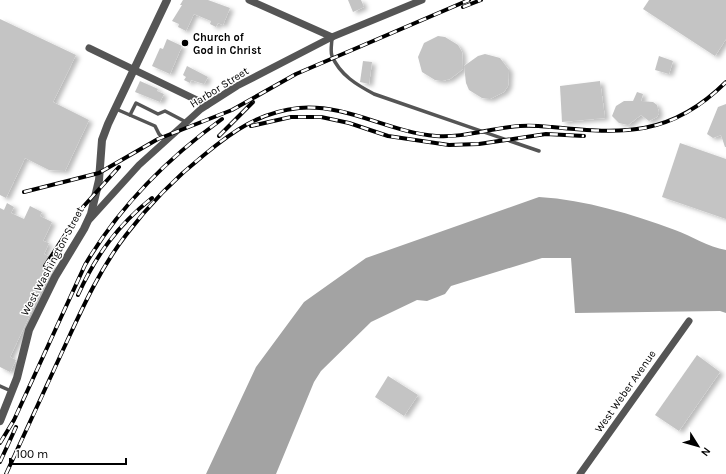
<svg xmlns="http://www.w3.org/2000/svg" width="726" height="474" viewBox="0 0 726 474" font-family="Karla,sans-serif">
	<style>
		.water { fill: #a3a3a3 }
		.building { fill: #c4c4c4; filter: url(#shadow) }
		.lines { fill: none; stroke-linecap: round; stroke-linejoin: round }
		.service { stroke: #555; stroke-width: 3.5 }
		.minor { stroke: #555; stroke-width: 7 }
		.tertiary { stroke: #555; stroke-width: 8 }
		.rail-casing { stroke: #000; stroke-width: 4 }
		.rail { stroke: #fff; stroke-width: 2.5; stroke-dasharray: 8; stroke-linecap: butt }
		.poi-dot { fill: #000; stroke: #fff; stroke-width: 1.5 }
		.labels { text-anchor: middle; stroke-width: 3; stroke-linejoin: round; paint-order: stroke }
		.poi-label { font-size: 11px; font-weight: bold; fill: #000; stroke: #fff; text-anchor: start }
		.street-label { font-size: 11px; fill: #000; stroke: #fff }
	</style>
	<defs>
		<filter id="shadow"><feDropShadow dx="4" dy="2.5" stdDeviation="2" flood-color="#0004"/></filter>
	</defs>
	<rect width="100%" height="100%" fill="#fff"/>
	<!-- water -->
	<path class="water" d="M539 197C587 200 631 214 675 230 692 236 708 247 726 250V313L720 311 575 313 571 258H542L451 286 445 294 427 301 417 300 371 322 321 371 314 382 276 474H206L256 367 304 302 366 258Z"/>
	<!-- building -->
	<g class="building">
		<polygon points="183,0 208,0 230,8 223,25 218,23 216,27 210,24 211,21 194,14 186,31 178,27 179,24 172,21 182,5 180,5"/>
		<polygon points="348,0 361,0 364,7 353,12"/>
		<polygon points="649,0 726,0 726,39 715,56 643,9"/>
		<polygon points="0,19 76,55 53,102 89,120 65,171 49,170 25,158 6,198 0,195"/>
		<polygon points="438,36 445,37 458,45 462,52 463,69 450,79 442,81 435,80 422,72 418,57 424,43"/>
		<polygon points="167,39 182,46 170,74 152,66 160,48 163,49"/>
		<polygon points="485,54 500,58 509,70 508,86 504,92 490,99 482,98 469,90 466,83 464,66 478,56"/>
		<polygon points="659,56 673,61 669,74 655,70"/>
		<polygon points="363,61 372,62 369,84 360,82"/>
		<polygon points="187,66 208,77 204,84 191,80 190,83 184,80 186,77 183,75"/>
		<polygon points="140,81 158,89 157,91 164,94 160,102 135,92"/>
		<polygon points="600,81 605,118 562,122 560,86"/>
		<polygon points="637,92 643,94 641,101 653,102 657,105 659,113 657,117 649,121 641,115 628,125 619,123 612,116 616,106 624,101 633,101"/>
		<polygon points="726,104 726,147 725,147 721,135 713,138 707,134 718,107"/>
		<polygon points="680,143 726,159 726,219 662,197"/>
		<polygon points="7,203 14,207 11,213 24,219 30,206 42,212 40,216 52,222 43,241 49,243 44,254 50,257 47,263 53,266 10,357 16,360 10,372 0,367 0,208 4,210"/>
		<polygon points="697,355 720,372 679,431 655,415"/>
		<polygon points="388,376 418,395 404,416 375,397"/>
	</g>
	<g class="lines">
		<!-- service -->
		<g class="service">
			<path d="M332 37C332 43 330 51 332 56 340 75 357 85 374 94L539 151"/>
			<polyline points="116,109 155,126 159,134 165,140"/>
			<polyline points="130,115 136,103 158,114 165,111 186,122"/>
			<polyline points="0,386 11,391"/>
		</g>
		<!-- minor -->
		<g class="minor">
			<polyline points="249,0 332,37"/>
			<polyline points="89,48 207,105"/>
			<polyline points="90,219 139,165 201,109 237,86 332,37 422,0"/>
			<polyline points="580,474 689,321"/>
		</g>
		<!-- tertiary -->
		<polyline class="tertiary" points="0,421 17,378 29,330 55,277 84,229 91,214 99,180 102,140 108,124 167,0"/>
		<defs>
			<g id="rail">
				<polyline points="463,7 481,0"/>
				<polyline points="251,126 291,117 321,117 349,123 388,136 449,145 479,144 546,134 584,136"/>
				<polyline points="219,136 253,102"/>
				<polyline points="24,192 99,173 158,139 232,110 296,74 469,0"/>
				<polyline points="45,266 83,207 119,167"/>
				<path d="M78 295C96 255 118 225 152 198"/>
				<path d="M0 443 14 420 85 265C119 207 168 158 222 119"/>
				<polyline points="0,462 16,427"/>
				<path d="M6 474C25 433 44 392 63 350 81 311 99 270 126 235 148 206 175 178 204 155 233 131 260 112 299 108 348 104 388 132 436 136 464 138 491 128 520 126 531 125 541 126 552 127 623 134 671 137 726 82"/>
			</g>
		</defs>
		<!-- rail casing -->
		<use href="#rail" class="rail-casing"/>
		<!-- rail -->
		<use href="#rail" class="rail"/>
	</g>
	<!-- markers -->
	<circle class="poi-dot" cx="185" cy="43" r="4"/>
	<g class="labels">
		<!-- poi labels -->
		<g class="poi-label">
			<text x="193" y="41">Church of<tspan x="193" dy="13">God in Christ</tspan></text>
		</g>
		<!-- street labels -->
		<g class="street-label">
			<text transform="translate(219 87) rotate(-32)" y="4">Harbor Street</text>
			<text transform="translate(52 261) rotate(-62)" y="4">West Washington Street</text>
			<text transform="translate(625 391) rotate(-55)" y="4">West Weber Avenue</text>
		</g>
	</g>
	<!-- north arrow -->
	<g transform="translate(698 446) rotate(127)" stroke="#ffffff" stroke-width="3" paint-order="stroke">
	<path d="M0-3L7 15L0 10L-7 15Z" fill="#000000"/>
	<text y="-6" font-size="11" font-weight="bold" text-anchor="middle" fill="#000000">N</text>
	</g>
	<!-- scale -->
	<path d="M10 458v6h116v-6" fill="none" stroke="#000000" stroke-width="2"/>
	<text x="16" y="458" font-size="12" fill="#000000" stroke="#ffffff" stroke-width="3" paint-order="stroke">100 m</text>
</svg>
